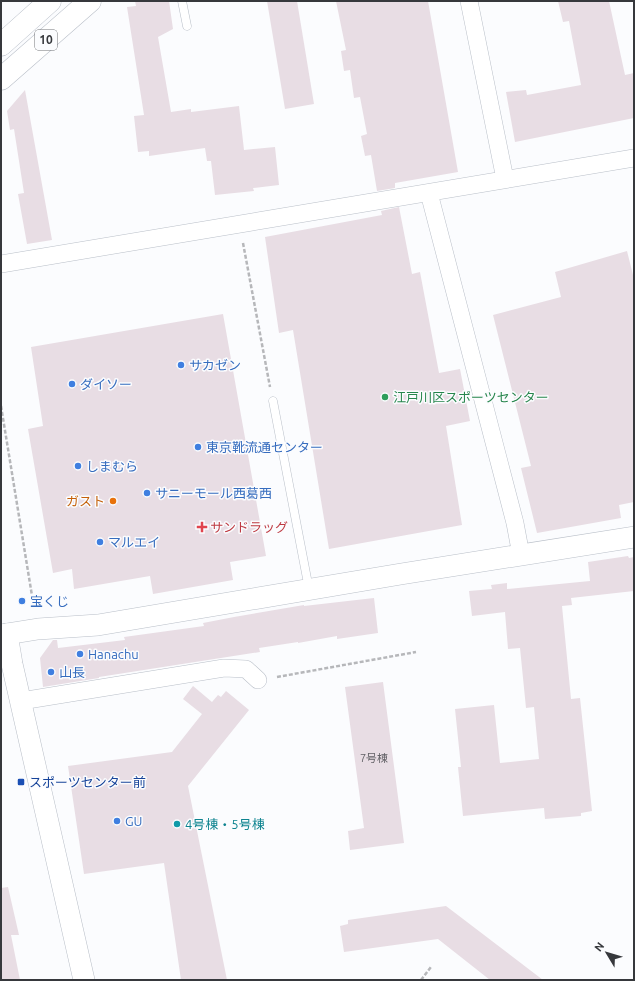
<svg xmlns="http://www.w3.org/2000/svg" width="635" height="981" viewBox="0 0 635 981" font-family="Ubuntu,'Noto Sans JP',sans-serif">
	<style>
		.building { fill: #e8dde4 }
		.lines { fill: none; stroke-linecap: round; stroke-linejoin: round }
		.service-casing { stroke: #b9bfc8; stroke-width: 9 }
		.minor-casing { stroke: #b9bfc8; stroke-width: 18 }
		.tertiary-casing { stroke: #b9bfc8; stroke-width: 22 }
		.primary-casing { stroke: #b9bfc8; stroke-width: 23 }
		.path { stroke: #b6b7ba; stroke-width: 2.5; stroke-dasharray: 4 2; stroke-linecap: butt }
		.service { stroke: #fff; stroke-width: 8 }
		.minor { stroke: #fff; stroke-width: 17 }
		.tertiary { stroke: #fff; stroke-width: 21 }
		.primary { stroke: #fff; stroke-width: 22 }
		.shop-dot { fill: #3f7fe0; stroke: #fbfcfe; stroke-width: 1.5 }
		.leisure-dot { fill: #2e9e5b; stroke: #fbfcfe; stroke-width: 1.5 }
		.food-dot { fill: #e8710a; stroke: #fbfcfe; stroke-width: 1.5 }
		.health-dot { fill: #e0444e; stroke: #fbfcfe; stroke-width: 1.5 }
		.transit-dot { fill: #1a4fb4; stroke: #fbfcfe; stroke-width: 1.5 }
		.culture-dot { fill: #0f9aa8; stroke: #fbfcfe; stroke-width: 1.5 }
		.labels { text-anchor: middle; stroke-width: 3; stroke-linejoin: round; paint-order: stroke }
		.number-label { font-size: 11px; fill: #626166 }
		.shield { fill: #fbfcfe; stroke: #717376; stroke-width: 1 }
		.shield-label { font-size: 12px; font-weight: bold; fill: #36383c }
		.shop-label { font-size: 13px; fill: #366cbe; stroke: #fbfcfe; text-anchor: start }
		.leisure-label { font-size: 13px; fill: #27864d; stroke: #fbfcfe; text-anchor: start }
		.food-label { font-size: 13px; fill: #c56008; stroke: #fbfcfe; text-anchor: end }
		.health-label { font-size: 13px; fill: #be3a42; stroke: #fbfcfe; text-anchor: start }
		.transit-label { font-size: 13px; fill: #164399; stroke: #fbfcfe; text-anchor: start }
		.culture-label { font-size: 13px; fill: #0d838f; stroke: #fbfcfe; text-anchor: start }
	</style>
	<rect width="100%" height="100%" fill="#fbfcfe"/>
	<!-- building -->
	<g class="building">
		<polygon points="135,1 169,1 173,29 158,37 171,112 191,109 191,112 239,106 244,150 275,147 279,185 253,188 254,191 215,195 211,161 207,161 205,148 149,156 149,151 138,152 134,116 144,115 127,7 136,6"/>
		<polygon points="267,1 297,1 314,104 285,109"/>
		<polygon points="336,1 428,1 458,172 395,183 395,188 377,191 371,155 365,156 361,136 367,134 360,97 354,98 350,70 344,71 341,51 346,50"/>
		<polygon points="558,1 609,1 625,75 634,73 634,118 515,142 506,92 526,90 527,95 581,85 569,21 563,22"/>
		<polygon points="25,90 52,240 27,244 18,194 24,193 14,129 10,130 7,111"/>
		<polygon points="399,207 412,274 420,272 439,373 460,369 470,421 446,426 462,525 329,549 293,330 279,333 265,237 382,215 381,211"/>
		<polygon points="627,251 634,279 634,502 619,505 621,518 537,533 521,468 531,466 493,315 561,297 555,272"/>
		<polygon points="223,314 266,556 230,562 233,580 153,594 150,576 74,589 72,569 53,573 28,429 43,426 31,347"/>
		<polygon points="628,556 629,558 634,557 634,591 571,598 572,605 562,606 571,699 580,698 592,811 581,813 581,816 545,819 544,808 463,816 458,767 461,767 455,709 494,705 500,763 539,759 534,707 526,708 520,648 508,649 505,612 472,616 469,591 492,589 491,585 507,583 507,589 590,581 588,562"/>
		<polygon points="374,598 378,633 337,639 337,636 298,643 298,642 259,648 260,652 99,677 99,678 43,687 40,658 53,640 57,640 58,648 125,640 124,637 204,626 203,623 234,617 304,605 304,606"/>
		<polygon points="383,682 404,843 350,850 348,831 364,828 345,687"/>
		<polygon points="193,686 212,702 218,695 221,697 226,691 249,710 188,786 227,980 181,980 164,863 84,874 68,766 172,752 202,714 183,699"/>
		<polygon points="8,887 19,935 11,935 20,980 1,980 1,888"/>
		<polygon points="446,906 543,980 490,980 438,939 344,952 340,926 348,924 348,920"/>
	</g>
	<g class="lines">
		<defs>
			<g id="service">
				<polyline points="182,1 187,26"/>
				<polyline points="273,401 309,589"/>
			</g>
			<g id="minor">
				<polyline points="469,1 505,179"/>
				<polyline points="429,193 515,523 521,555"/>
				<polyline points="1,264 634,158"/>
				<polyline points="21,701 224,668 246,669 258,680"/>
			</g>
			<g id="tertiary">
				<polyline points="7,634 12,664 84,980"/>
				<polyline points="1,635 38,629 98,625 401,574 634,537"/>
			</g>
			<g id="primary">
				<polyline points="1,45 50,1"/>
				<polyline points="1,79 90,1"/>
			</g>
		</defs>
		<!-- service casing -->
		<use href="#service" class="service-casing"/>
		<!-- minor casing -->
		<use href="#minor" class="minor-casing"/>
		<!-- tertiary casing -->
		<use href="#tertiary" class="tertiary-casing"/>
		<!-- primary casing -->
		<use href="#primary" class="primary-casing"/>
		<!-- path -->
		<g class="path">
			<polyline points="243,243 270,387"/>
			<polyline points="1,406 34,608"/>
			<polyline points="277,677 416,652"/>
			<polyline points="421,980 431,967"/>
		</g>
		<!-- service -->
		<use href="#service" class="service"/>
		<!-- minor -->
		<use href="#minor" class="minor"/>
		<!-- tertiary -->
		<use href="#tertiary" class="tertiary"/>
		<!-- primary -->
		<use href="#primary" class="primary"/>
	</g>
	<!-- markers -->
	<g class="shop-dot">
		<circle cx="181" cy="365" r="4"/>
		<circle cx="72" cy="384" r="4"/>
		<circle cx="198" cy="447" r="4"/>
		<circle cx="78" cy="466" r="4"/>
		<circle cx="147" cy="493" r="4"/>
		<circle cx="100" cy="542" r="4"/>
		<circle cx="22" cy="601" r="4"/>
		<circle cx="80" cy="654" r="4"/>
		<circle cx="51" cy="672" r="4"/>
		<circle cx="117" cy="821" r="4"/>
	</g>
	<circle class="leisure-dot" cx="385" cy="397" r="4"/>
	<circle class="food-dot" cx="113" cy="501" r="4"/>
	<path class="health-dot" d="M200 521h4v4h4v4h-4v4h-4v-4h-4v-4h4z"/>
	<rect class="transit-dot" x="17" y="778" width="8" height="8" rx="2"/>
	<circle class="culture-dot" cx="177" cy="824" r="4"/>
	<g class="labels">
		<!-- number labels -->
		<g class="number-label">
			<text x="374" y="762">7号棟</text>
		</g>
		<!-- shield labels -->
		<rect class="shield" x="35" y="30" width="22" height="20" rx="3"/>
		<g class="shield-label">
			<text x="46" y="44">10</text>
		</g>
		<!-- shop labels -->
		<g class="shop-label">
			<text x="189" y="370">サカゼン</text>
			<text x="80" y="389">ダイソー</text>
			<text x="206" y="452">東京靴流通センター</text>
			<text x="86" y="471">しまむら</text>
			<text x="155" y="498">サニーモール西葛西</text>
			<text x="108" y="547">マルエイ</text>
			<text x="30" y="606">宝くじ</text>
			<text x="88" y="659">Hanachu</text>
			<text x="59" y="677">山長</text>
			<text x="125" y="826">GU</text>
		</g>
		<!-- leisure labels -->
		<g class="leisure-label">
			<text x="393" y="402">江戸川区スポーツセンター</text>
		</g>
		<!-- food labels -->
		<g class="food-label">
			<text x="105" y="506">ガスト</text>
		</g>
		<!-- health labels -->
		<g class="health-label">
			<text x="210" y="532">サンドラッグ</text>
		</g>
		<!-- transit labels -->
		<g class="transit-label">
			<text x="29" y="787">スポーツセンター前</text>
		</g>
		<!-- culture labels -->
		<g class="culture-label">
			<text x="185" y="829">4号棟・5号棟</text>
		</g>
	</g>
	<!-- border -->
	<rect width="635" height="981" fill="none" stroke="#36383c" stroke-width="4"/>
	<!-- north arrow -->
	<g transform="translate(607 953) rotate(308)" stroke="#fbfcfe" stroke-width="3" paint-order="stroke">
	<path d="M0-3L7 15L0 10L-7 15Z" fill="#36383c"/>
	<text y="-6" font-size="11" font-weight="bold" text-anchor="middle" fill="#36383c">N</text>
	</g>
</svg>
